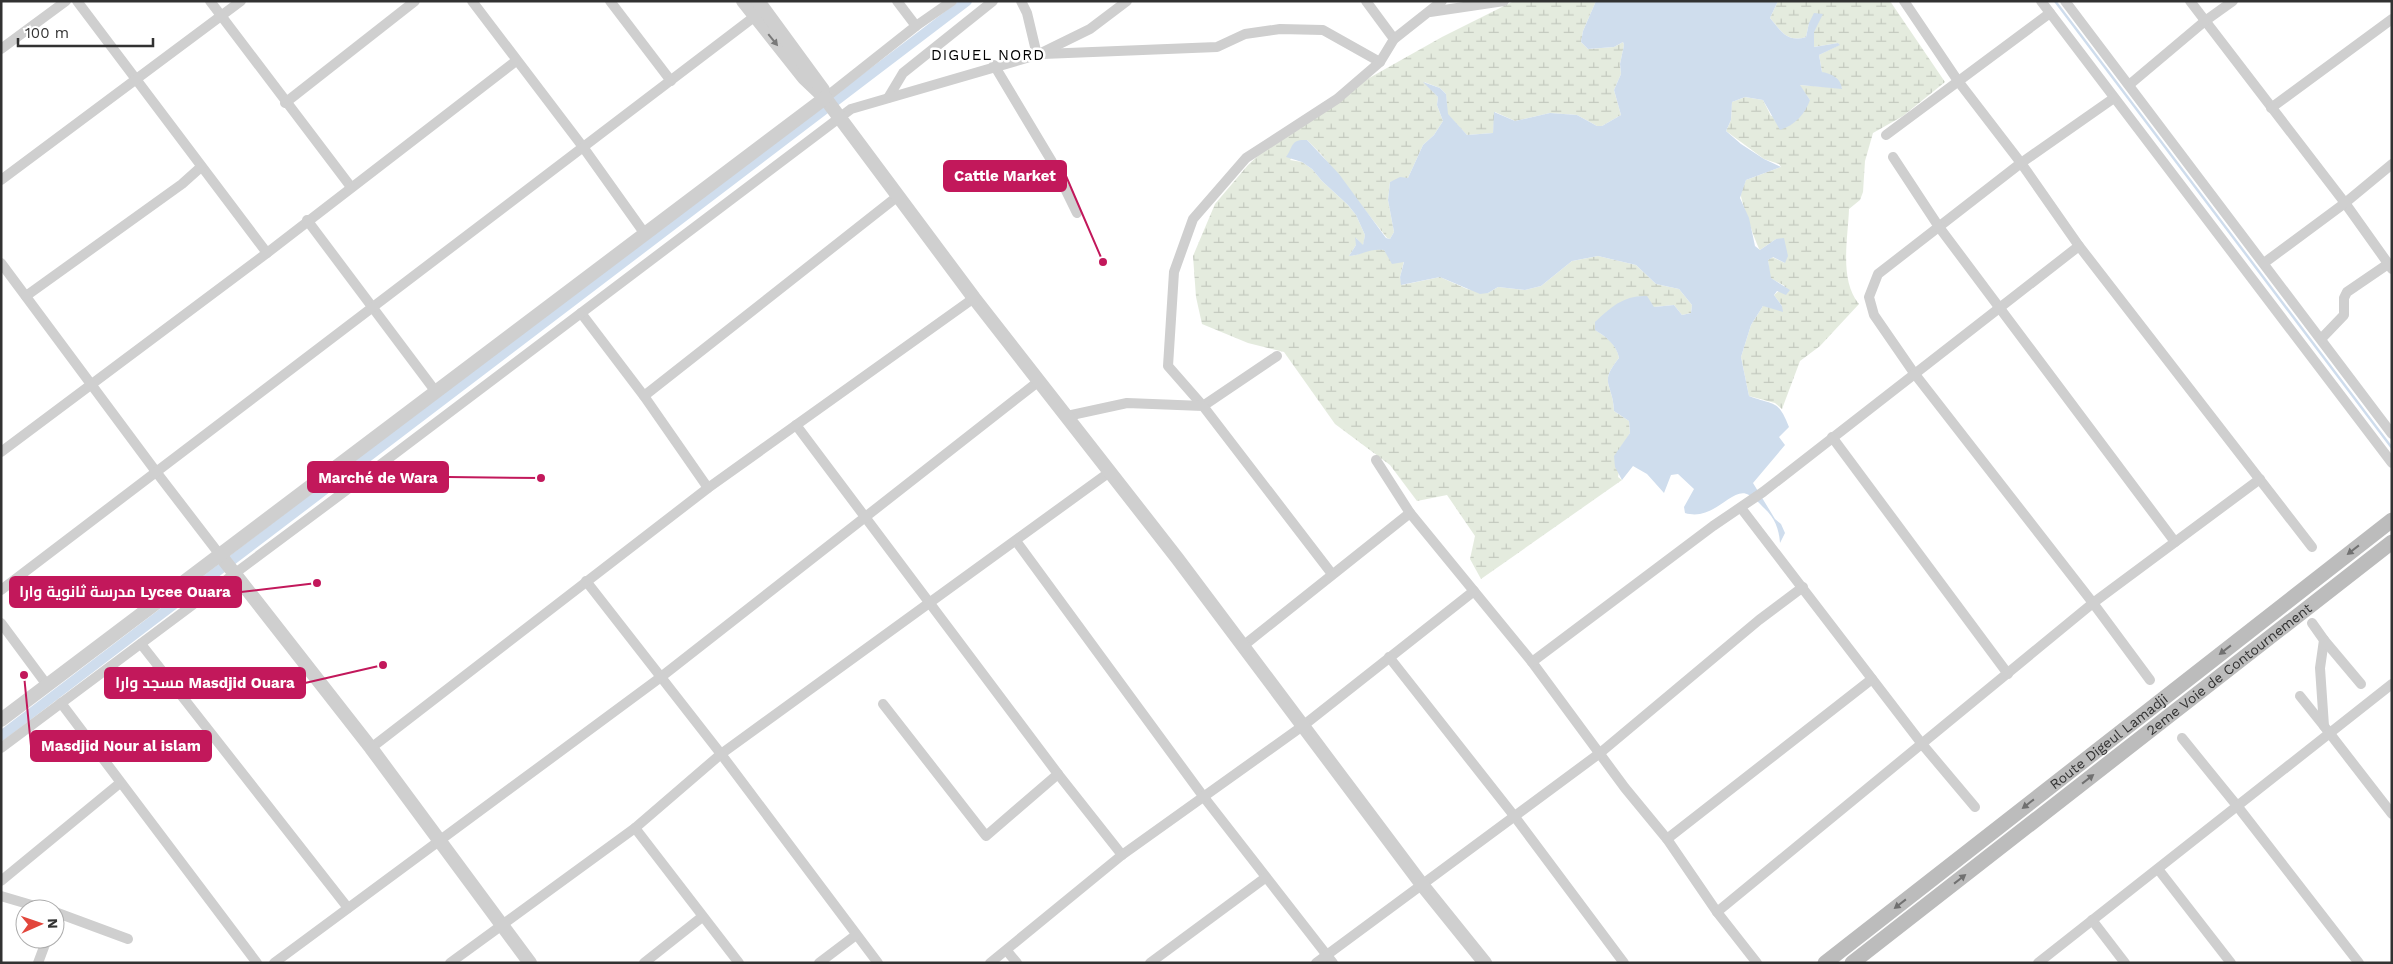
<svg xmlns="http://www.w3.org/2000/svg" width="2393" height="964" viewBox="0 0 2393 964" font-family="'Work Sans',Cairo,sans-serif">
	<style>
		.wetland { fill: url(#wetland-marsh) }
		.water { fill: #cfdded }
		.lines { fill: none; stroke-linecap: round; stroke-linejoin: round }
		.stream { stroke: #cfdded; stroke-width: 2.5 }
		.canal { stroke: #cfdded; stroke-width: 10 }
		.minor { stroke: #cfcfcf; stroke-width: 10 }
		.tertiary { stroke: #cfcfcf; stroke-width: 14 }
		.secondary { stroke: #bcbcbc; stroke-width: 15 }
		.oneway { fill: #797979 }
		.oneway2 { fill: #707070 }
		.labels { text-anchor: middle; stroke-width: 5; stroke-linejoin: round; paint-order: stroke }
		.street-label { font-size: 14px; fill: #323232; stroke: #fff }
		.neighbourhood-label { font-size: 15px; letter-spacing: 1px; fill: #000; stroke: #fff }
		.leader { fill: none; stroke: #c2185b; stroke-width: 2 }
		.callout-dot { fill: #c2185b; stroke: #fff; stroke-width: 2 }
		.callout { fill: #c2185b; stroke: #c2185b; stroke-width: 2 }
		.callout-label { font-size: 15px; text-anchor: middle; font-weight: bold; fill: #fff }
	</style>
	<defs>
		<pattern id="wetland-marsh" width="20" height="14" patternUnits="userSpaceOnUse" patternTransform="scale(1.25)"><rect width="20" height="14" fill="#e4ebde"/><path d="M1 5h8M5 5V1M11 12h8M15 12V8" fill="none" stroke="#c4cabf"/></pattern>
	</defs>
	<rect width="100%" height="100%" fill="#fff"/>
	<!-- wetland -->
	<g class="wetland">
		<path d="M1514 1H1596L1583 31 1581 42 1588 49 1614 47 1623 42 1624 45 1620 64 1621 74 1614 90 1621 115 1602 126H1597L1577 115 1550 113 1515 121 1495 112 1493 133 1467 135 1447 114 1446 94 1440 88 1424 82 1438 97 1437 105 1443 121 1434 135 1423 145 1408 178 1390 182 1388 200 1394 232 1390 239 1387 238 1321 154 1307 140 1290 160 1302 162 1312 169 1322 181 1348 205 1356 215 1365 235 1363 246 1356 238V245L1349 256C1358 255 1361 253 1369 250 1380 244 1394 256 1404 261L1400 277 1402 285 1440 277 1467 289 1488 293 1498 287 1525 290 1541 286 1572 261 1598 256 1636 265 1656 284 1679 289 1692 305 1691 313 1682 315 1674 305 1654 307 1595 330C1605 336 1617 344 1619 358 1598 384 1613 383 1614 411L1629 421 1630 433 1623 446 1618 477 1622 480 1481 579 1470 559 1475 536 1447 495 1417 501 1390 465 1335 424 1284 352 1248 343 1202 324 1196 297 1193 256 1215 204 1248 165 1289 127 1339 95 1442 37Z"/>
		<path d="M1778 1H1890L1945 82 1903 116 1873 133 1865 161 1863 192 1860 200 1849 209C1848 239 1839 280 1859 304L1820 346 1800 361 1782 409 1775 403 1749 396 1741 357 1751 325 1763 306H1782L1774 295 1785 286 1770 278 1768 260 1772 257 1785 263 1776 239 1760 250C1757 247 1741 200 1741 196 1741 191 1744 185 1746 180L1781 167 1779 164 1764 159 1726 131 1731 120 1732 102 1745 97 1763 100 1771 116 1810 100 1799 85 1842 88 1822 72 1819 55 1839 45 1838 43 1814 47V32L1809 23 1806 37C1787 43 1781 31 1770 18Z"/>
	</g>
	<!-- water -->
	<path class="water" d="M1596 1H1778L1770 18C1781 31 1787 43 1806 37L1809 23 1814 13 1823 14 1814 32V47L1838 43 1840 45 1819 55 1822 72C1832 74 1841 78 1842 89L1800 85 1810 100C1805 114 1795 125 1780 130L1763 100 1745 97 1732 102 1731 120 1726 131 1741 144 1764 159 1781 167 1746 180 1740 198 1749 218 1755 246 1760 250 1776 239 1784 238 1788 256 1785 263 1773 257 1768 260 1771 278 1790 290 1786 295 1777 291 1774 295 1782 306 1783 312 1763 306 1751 325 1741 357 1749 396C1775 406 1778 399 1789 427L1779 437 1785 445 1753 483 1775 519 1781 524 1785 533 1780 543C1779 529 1775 518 1764 508 1760 504 1755 498 1749 495 1732 485 1715 522 1685 513L1684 507 1694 489 1678 474 1671 475 1664 493 1647 474 1633 466 1622 480 1615 467 1614 456 1630 433 1629 421 1614 411C1613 383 1598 384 1619 358 1617 345 1605 336 1595 330V322C1611 307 1624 295 1647 296L1654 307 1674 305 1682 315 1691 313 1692 305 1679 289 1656 284 1636 265 1598 256 1572 261 1541 286 1525 290 1498 287 1488 293 1480 294 1440 277 1401 285 1400 277 1404 262 1392 264 1384 250C1369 248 1363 255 1349 256L1356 245 1355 237 1363 245 1365 235 1356 215 1348 205 1322 181 1312 169 1302 162 1286 157C1294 146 1290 139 1307 140L1339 174 1386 238 1390 239 1394 232 1388 200 1390 182 1400 177 1408 178 1423 145 1434 135 1443 121 1437 105 1438 97 1423 82 1440 88 1446 94 1448 114 1467 135 1493 133 1494 112 1515 121 1550 113 1577 115 1597 126H1602L1621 115 1614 90 1621 74 1620 64 1624 45 1623 42 1614 47 1588 49 1581 42 1583 31Z"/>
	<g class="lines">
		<!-- stream -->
		<polyline class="stream" points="2055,1 2392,448"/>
		<!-- canal -->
		<polyline class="canal" points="1,736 967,1"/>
		<!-- minor -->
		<g class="minor">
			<polyline points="77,1 267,253"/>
			<polyline points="210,1 351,187"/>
			<polyline points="472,1 583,147 645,234"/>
			<polyline points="610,1 671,81"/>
			<polyline points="897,1 916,26"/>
			<polyline points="1021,1 1027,13 1037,55"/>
			<polyline points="1366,1 1394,39"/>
			<polyline points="1904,1 1958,81 2021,163 2079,246 2312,547"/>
			<polyline points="2041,1 2392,463"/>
			<polyline points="2065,1 2392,434"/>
			<polyline points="2190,1 2345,203 2392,269"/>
			<polyline points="1430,12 1504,1"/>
			<polyline points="1,49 66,1"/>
			<polyline points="1043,54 1217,47 1245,34 1280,29 1323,30 1380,62"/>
			<polyline points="994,65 1051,160 1077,213"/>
			<polyline points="2129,85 2205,21 2233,1"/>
			<polyline points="825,98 916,26 952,1"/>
			<polyline points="888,98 903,73 993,1"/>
			<polyline points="2114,98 2021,163 1878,274 1869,297 1874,315 1914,373 2093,603 2150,680"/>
			<polyline points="285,103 415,1"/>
			<polyline points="2271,108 2392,19"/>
			<polyline points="1886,135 2050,13"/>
			<polyline points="1893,157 1939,227 2175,542"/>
			<polyline points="1,180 241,1"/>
			<polyline points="307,220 436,392"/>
			<polyline points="1,263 157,473 220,555"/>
			<polyline points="2264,263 2345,203 2392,164"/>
			<polyline points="26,296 182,184 201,167"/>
			<polyline points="581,313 644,396 708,488"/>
			<polyline points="2321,339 2344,315 2344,298 2347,292 2388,264"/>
			<polyline points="1277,356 1203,406 1168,366 1174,272 1193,219 1246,158 1337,99 1380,62 1394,39 1442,1"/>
			<polyline points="644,396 898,196"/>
			<polyline points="1067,416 1127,403 1203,406 1332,574"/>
			<polyline points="796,425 1058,774 1122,855"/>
			<polyline points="1832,437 2008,674"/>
			<polyline points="1,452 267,253 516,61"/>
			<polyline points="1376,460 1410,513"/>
			<polyline points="1741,508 1922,744 1975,807"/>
			<polyline points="1016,541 1203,796 1333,963"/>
			<polyline points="586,581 721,754 878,963"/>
			<polyline points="1,590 754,17"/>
			<polyline points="1,623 47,685"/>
			<polyline points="2312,623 2324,640 2320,668 2324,726 2392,814"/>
			<polyline points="2324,640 2361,684"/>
			<polyline points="141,644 348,908"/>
			<polyline points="1243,646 1410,513 1532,662 1625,788 1667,839 1717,912 1757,963"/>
			<polyline points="1389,657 1515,817 1624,963"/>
			<polyline points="1532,662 1713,526 1763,492 2079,246"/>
			<polyline points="2300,696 2324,726"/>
			<polyline points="61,703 257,963"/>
			<polyline points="883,704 986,836 1058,774"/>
			<polyline points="2182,738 2238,807 2359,963"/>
			<polyline points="1,748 368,474 851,109 1037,55 1090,29 1127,1"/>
			<polyline points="371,748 708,488 974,298"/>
			<polyline points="635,828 739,963"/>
			<polyline points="1667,839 1872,679"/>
			<polyline points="2158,869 2231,963"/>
			<polyline points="1,881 120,783"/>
			<polyline points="1,896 45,909"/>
			<polyline points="55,912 128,939"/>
			<polyline points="1717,912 2093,603 2260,479"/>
			<polyline points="2092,920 2125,963"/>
			<polyline points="1007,951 1017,963"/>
			<polyline points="38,963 47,939"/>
			<polyline points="274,963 661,677 1039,381"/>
			<polyline points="450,963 635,828 721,754 1111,471"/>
			<polyline points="644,963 702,917"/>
			<polyline points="819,963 856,935"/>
			<polyline points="990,963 1122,855 1304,725 1474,591"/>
			<polyline points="1150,963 1265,878"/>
			<polyline points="1316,963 1600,753 1759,620 1803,587"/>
			<polyline points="2038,963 2392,684"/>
		</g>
		<!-- tertiary -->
		<g class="tertiary">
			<polyline points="743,1 804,78 825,98 974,298 1177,558 1423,886 1485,963"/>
			<polyline points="758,1 823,90"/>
			<polyline points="220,555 371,748 530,963"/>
			<polyline points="1,720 825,98"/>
		</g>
		<!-- secondary -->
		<g class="secondary">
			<path id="s1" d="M1825 963 2392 520"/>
			<path id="s2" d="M1852 963 2392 542"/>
		</g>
	</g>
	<!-- one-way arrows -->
	<defs><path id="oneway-solid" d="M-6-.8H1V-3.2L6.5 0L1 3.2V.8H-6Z" transform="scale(1.25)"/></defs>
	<use class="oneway" href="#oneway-solid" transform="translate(773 40) rotate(51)"/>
	<g class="oneway2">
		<use href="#oneway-solid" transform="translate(2353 550) rotate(142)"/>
		<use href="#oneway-solid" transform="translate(2225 650) rotate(142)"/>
		<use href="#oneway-solid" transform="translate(2088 779) rotate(-38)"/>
		<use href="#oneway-solid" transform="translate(2028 804) rotate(142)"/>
		<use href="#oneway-solid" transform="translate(1960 879) rotate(-38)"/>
		<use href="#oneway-solid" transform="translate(1900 904) rotate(142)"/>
	</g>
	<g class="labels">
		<!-- street labels -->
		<g class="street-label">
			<text dy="5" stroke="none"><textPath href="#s2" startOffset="478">2eme Voie de Contournement</textPath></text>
			<text dy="5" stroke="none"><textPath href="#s1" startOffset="360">Route Digeul Lamadji</textPath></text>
		</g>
		<!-- neighbourhood labels -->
		<g class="neighbourhood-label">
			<text x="988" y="60">DIGUEL NORD</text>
		</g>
	</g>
	<!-- callouts -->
	<path class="leader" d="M1103 262L1066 176M541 478L448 477M317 583L241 592M383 665L305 683M24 675L31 746"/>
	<g class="callout-dot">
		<circle cx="1103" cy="262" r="5"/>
		<circle cx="541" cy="478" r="5"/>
		<circle cx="317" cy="583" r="5"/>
		<circle cx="383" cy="665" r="5"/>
		<circle cx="24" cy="675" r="5"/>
	</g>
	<g class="callout">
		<rect x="944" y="161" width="122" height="30" rx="5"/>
		<rect x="308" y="462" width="140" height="30" rx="5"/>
		<rect x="10" y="577" width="231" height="30" rx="5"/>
		<rect x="105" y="668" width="200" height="30" rx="5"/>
		<rect x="31" y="731" width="180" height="30" rx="5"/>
	</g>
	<g class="callout-label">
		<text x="1005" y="181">Cattle Market</text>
		<text x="378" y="483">Marché de Wara</text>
		<text x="125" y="597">مدرسة ثانوية وارا Lycee Ouara</text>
		<text x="205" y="688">مسجد وارا Masdjid Ouara</text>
		<text x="121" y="751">Masdjid Nour al islam</text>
	</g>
	<!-- border -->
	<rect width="2393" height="964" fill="none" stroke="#323232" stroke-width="5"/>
	<!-- north arrow -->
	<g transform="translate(40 924) rotate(88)"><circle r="24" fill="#ffffff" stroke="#adadad"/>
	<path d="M0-4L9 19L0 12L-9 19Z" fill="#e2463c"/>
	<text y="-8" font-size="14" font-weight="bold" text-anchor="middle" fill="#323232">N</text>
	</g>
	<!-- scale -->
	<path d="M18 38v8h135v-8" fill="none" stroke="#323232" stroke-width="2.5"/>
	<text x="25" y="38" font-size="15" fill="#323232" stroke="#ffffff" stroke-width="4" paint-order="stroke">100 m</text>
</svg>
